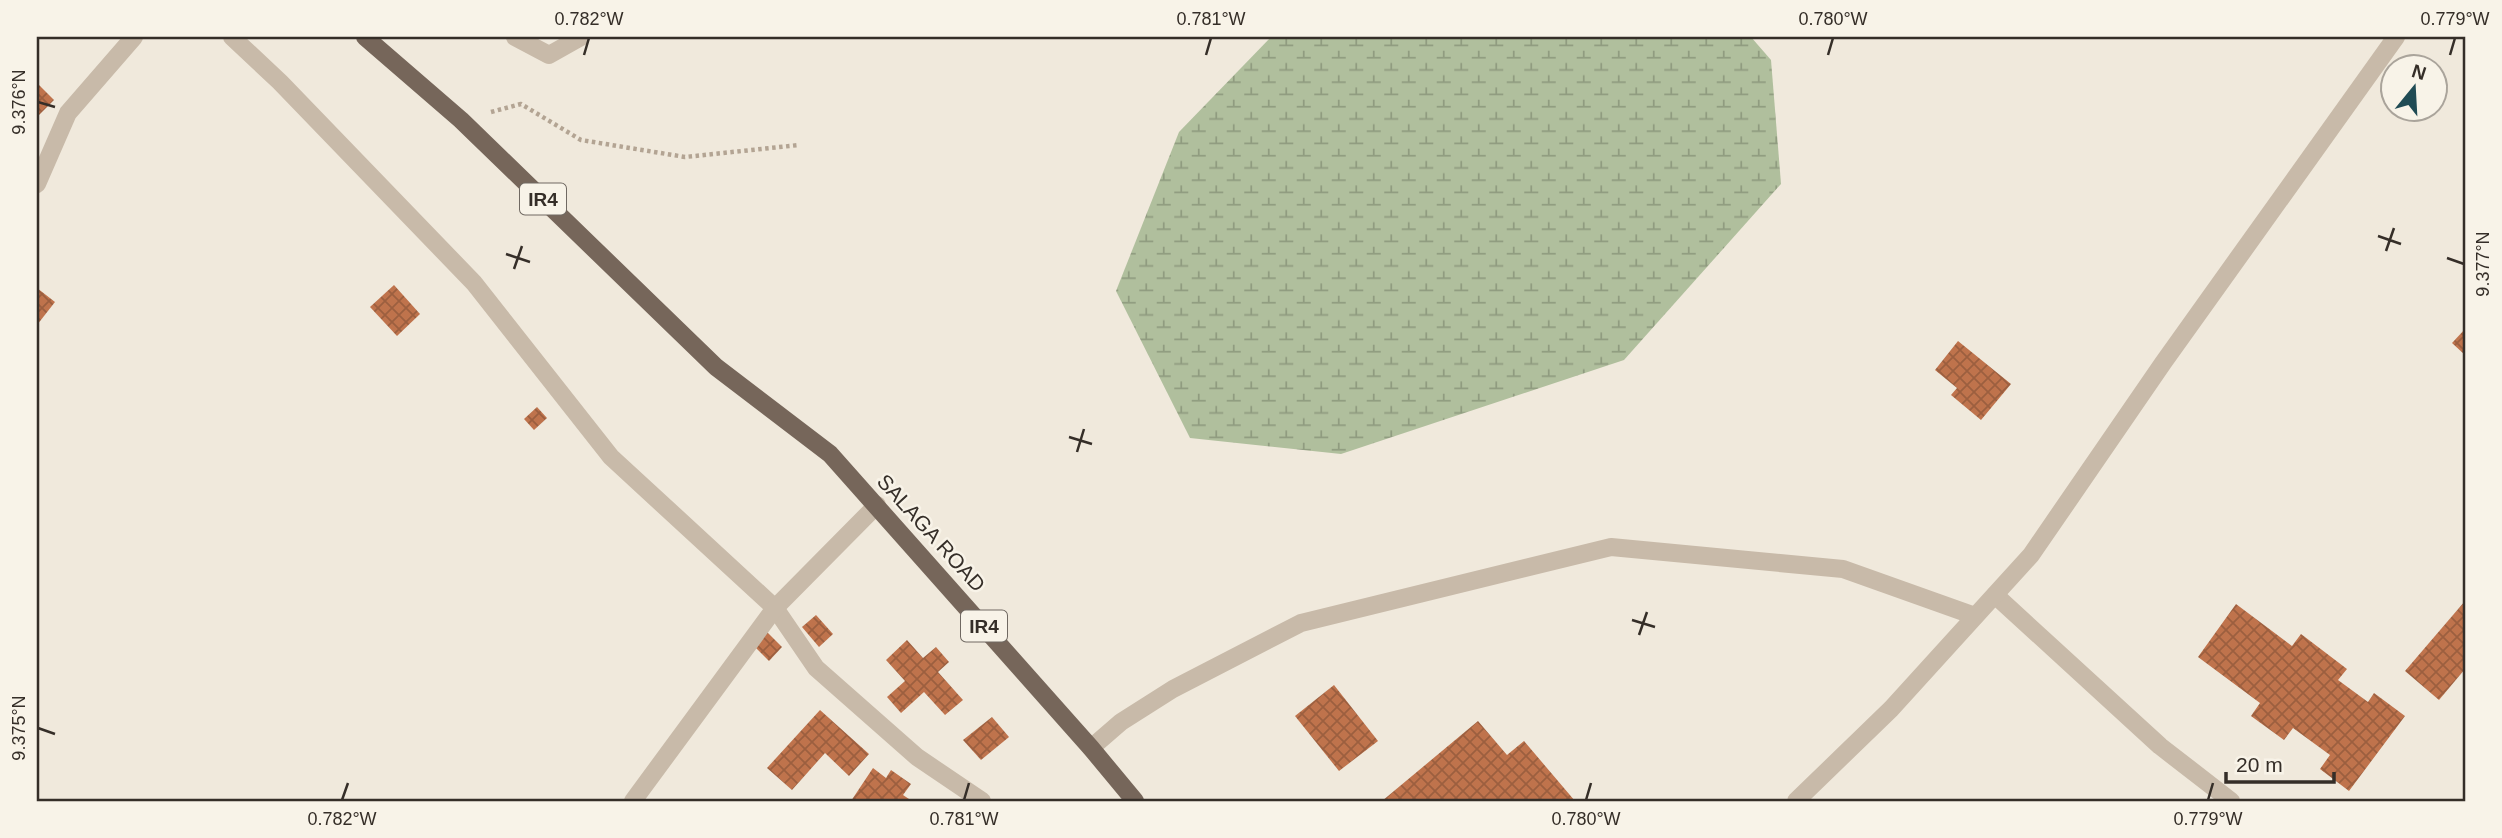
<svg xmlns="http://www.w3.org/2000/svg" width="2502" height="838" viewBox="0 0 2502 838" font-family="Helvetica,sans-serif">
	<style>
		.wetland { fill: url(#wetland-marsh) }
		.building { fill: url(#building-cross-hatch) }
		.lines { fill: none; stroke-linecap: round; stroke-linejoin: round }
		.path { stroke: #b3a493; stroke-width: 4.5; stroke-dasharray: 3.5 3.5; stroke-linecap: butt }
		.street { stroke: #c8baa9; stroke-width: 18 }
		.primary { stroke: #76665a; stroke-width: 18 }
		.ticks { fill: none; stroke: #352e28; stroke-width: 2.5 }
		.labels { text-anchor: middle; stroke-width: 5; stroke-linejoin: round; paint-order: stroke }
		.shield { fill: #f8f3e8; stroke: #706962; stroke-width: 2 }
		.shield-label { font-size: 19px; font-weight: bold; fill: #352e28 }
		.street-label { font-size: 21px; fill: #352e28; stroke: #f8f3e8 }
		.neatline { fill: none; stroke: #352e28; stroke-width: 2.5 }
		.ticks-label { font-size: 18px; text-anchor: middle; fill: #352e28 }
	</style>
	<defs>
		<pattern id="wetland-marsh" width="20" height="14" patternUnits="userSpaceOnUse" patternTransform="scale(1.75)"><rect width="20" height="14" fill="#b0bf9d"/><path d="M1 5h8M5 5V1M11 12h8M15 12V8" fill="none" stroke="#909c80"/></pattern>
		<pattern id="building-cross-hatch" width="8" height="8" patternUnits="userSpaceOnUse" patternTransform="scale(1.75)"><rect width="8" height="8" fill="#bf734c"/><path d="M0 0l8 8M0 8l8-8" fill="none" stroke="#9c5f3f"/></pattern>
	</defs>
	<rect width="100%" height="100%" fill="#f0e9dc"/>
	<!-- wetland -->
	<polygon class="wetland" points="1271,37 1751,37 1771,60 1781,184 1624,360 1341,454 1190,438 1116,291 1179,132"/>
	<!-- building -->
	<g class="building">
		<polygon points="37,83 54,100 37,117"/>
		<polygon points="394,285 420,314 397,336 370,307"/>
		<polygon points="37,288 55,302 37,325"/>
		<polygon points="2465,329 2465,355 2452,343"/>
		<polygon points="1958,341 2011,384 1981,420 1951,395 1957,388 1935,370"/>
		<polygon points="537,407 547,418 534,430 524,419"/>
		<polygon points="2465,601 2465,669 2439,700 2405,671"/>
		<polygon points="2236,604 2292,646 2301,634 2347,669 2338,680 2368,702 2374,693 2405,716 2349,791 2320,769 2330,755 2293,728 2284,740 2251,716 2260,703 2198,657"/>
		<polygon points="816,615 833,634 819,647 802,627"/>
		<polygon points="765,630 782,647 769,661 751,643"/>
		<polygon points="907,640 923,658 936,647 949,662 938,672 963,700 945,715 924,692 901,713 887,697 905,681 886,660"/>
		<polygon points="1334,685 1378,741 1339,771 1295,716"/>
		<polygon points="820,710 869,754 849,776 825,753 792,790 767,768"/>
		<polygon points="992,717 1009,737 981,760 963,740"/>
		<polygon points="1478,721 1507,755 1524,741 1575,801 1382,801"/>
		<polygon points="873,768 886,778 891,770 911,784 903,795 912,801 851,801"/>
	</g>
	<g class="lines">
		<!-- path -->
		<polyline class="path" points="491,112 521,104 581,140 685,157 799,145"/>
		<!-- street -->
		<g class="street">
			<polyline points="232,37 280,82 474,283 611,457 775,608 816,668 917,757 982,801"/>
			<polyline points="515,37 549,55 581,37"/>
			<polyline points="37,184 68,113 134,37"/>
			<polyline points="1995,595 2160,746 2231,801"/>
			<polyline points="1091,748 1121,722 1173,689 1301,623 1611,547 1843,569 1975,616"/>
			<polyline points="633,801 775,608 877,505"/>
			<polyline points="1796,801 1891,709 2031,555 2163,363 2396,37"/>
		</g>
		<!-- primary -->
		<polyline class="primary" points="365,37 461,120 716,367 830,454 1091,748 1135,801"/>
	</g>
	<!-- ticks -->
	<path class="ticks" d="M584 55 589 38M1206 55 1211 38M1828 55 1833 38M2450 55 2455 38M38 102 55 107M2378 236 2401 244M2386 251 2394 228M506 254 530 262M2447 258 2464 264M514 269 522 246M1069 437 1092 444M1077 452 1084 429M1632 620 1655 627M1639 635 1647 612M38 728 55 734M342 800 348 783M964 800 969 783M1586 800 1591 783M2208 800 2213 783"/>
	<g class="labels">
		<!-- shield labels -->
		<g class="shield">
			<rect x="520" y="183.5" width="46" height="31" rx="5"/>
			<rect x="961" y="610.5" width="46" height="31" rx="5"/>
		</g>
		<g class="shield-label">
			<text x="543" y="206">IR4</text>
			<text x="984" y="633">IR4</text>
		</g>
		<!-- street labels -->
		<g class="street-label">
			<text transform="translate(931 533) rotate(48)" y="7">SALAGA ROAD</text>
		</g>
	</g>
	<!-- border -->
	<rect width="2502" height="838" fill="none" stroke="#f8f3e8" stroke-width="77"/>
	<!-- north arrow -->
	<g transform="translate(2414 88) rotate(18)"><circle r="33" fill="#f8f3e8" stroke="#aaa49b" stroke-width="2"/>
	<path d="M0-5L12 26L0 18L-12 26Z" fill="#204b54"/>
	<text y="-10" font-size="19" font-weight="bold" text-anchor="middle" fill="#352e28">N</text>
	</g>
	<!-- scale -->
	<path d="M2226 772v10h108v-10" fill="none" stroke="#352e28" stroke-width="3.5"/>
	<text x="2236" y="772" font-size="21" fill="#352e28" stroke="#f8f3e8" stroke-width="5" paint-order="stroke">20 m</text>
	<rect x="38" y="38" width="2426" height="762" class="neatline"/>
	<g class="ticks-label">
		<text x="589" y="25">0.782°W</text>
		<text x="1211" y="25">0.781°W</text>
		<text x="1833" y="25">0.780°W</text>
		<text x="2455" y="25">0.779°W</text>
		<text transform="translate(19 102) rotate(-90)" y="6">9.376°N</text>
		<text transform="translate(2483 264) rotate(-90)" y="6">9.377°N</text>
		<text transform="translate(19 728) rotate(-90)" y="6">9.375°N</text>
		<text x="342" y="825">0.782°W</text>
		<text x="964" y="825">0.781°W</text>
		<text x="1586" y="825">0.780°W</text>
		<text x="2208" y="825">0.779°W</text>
	</g>
</svg>
